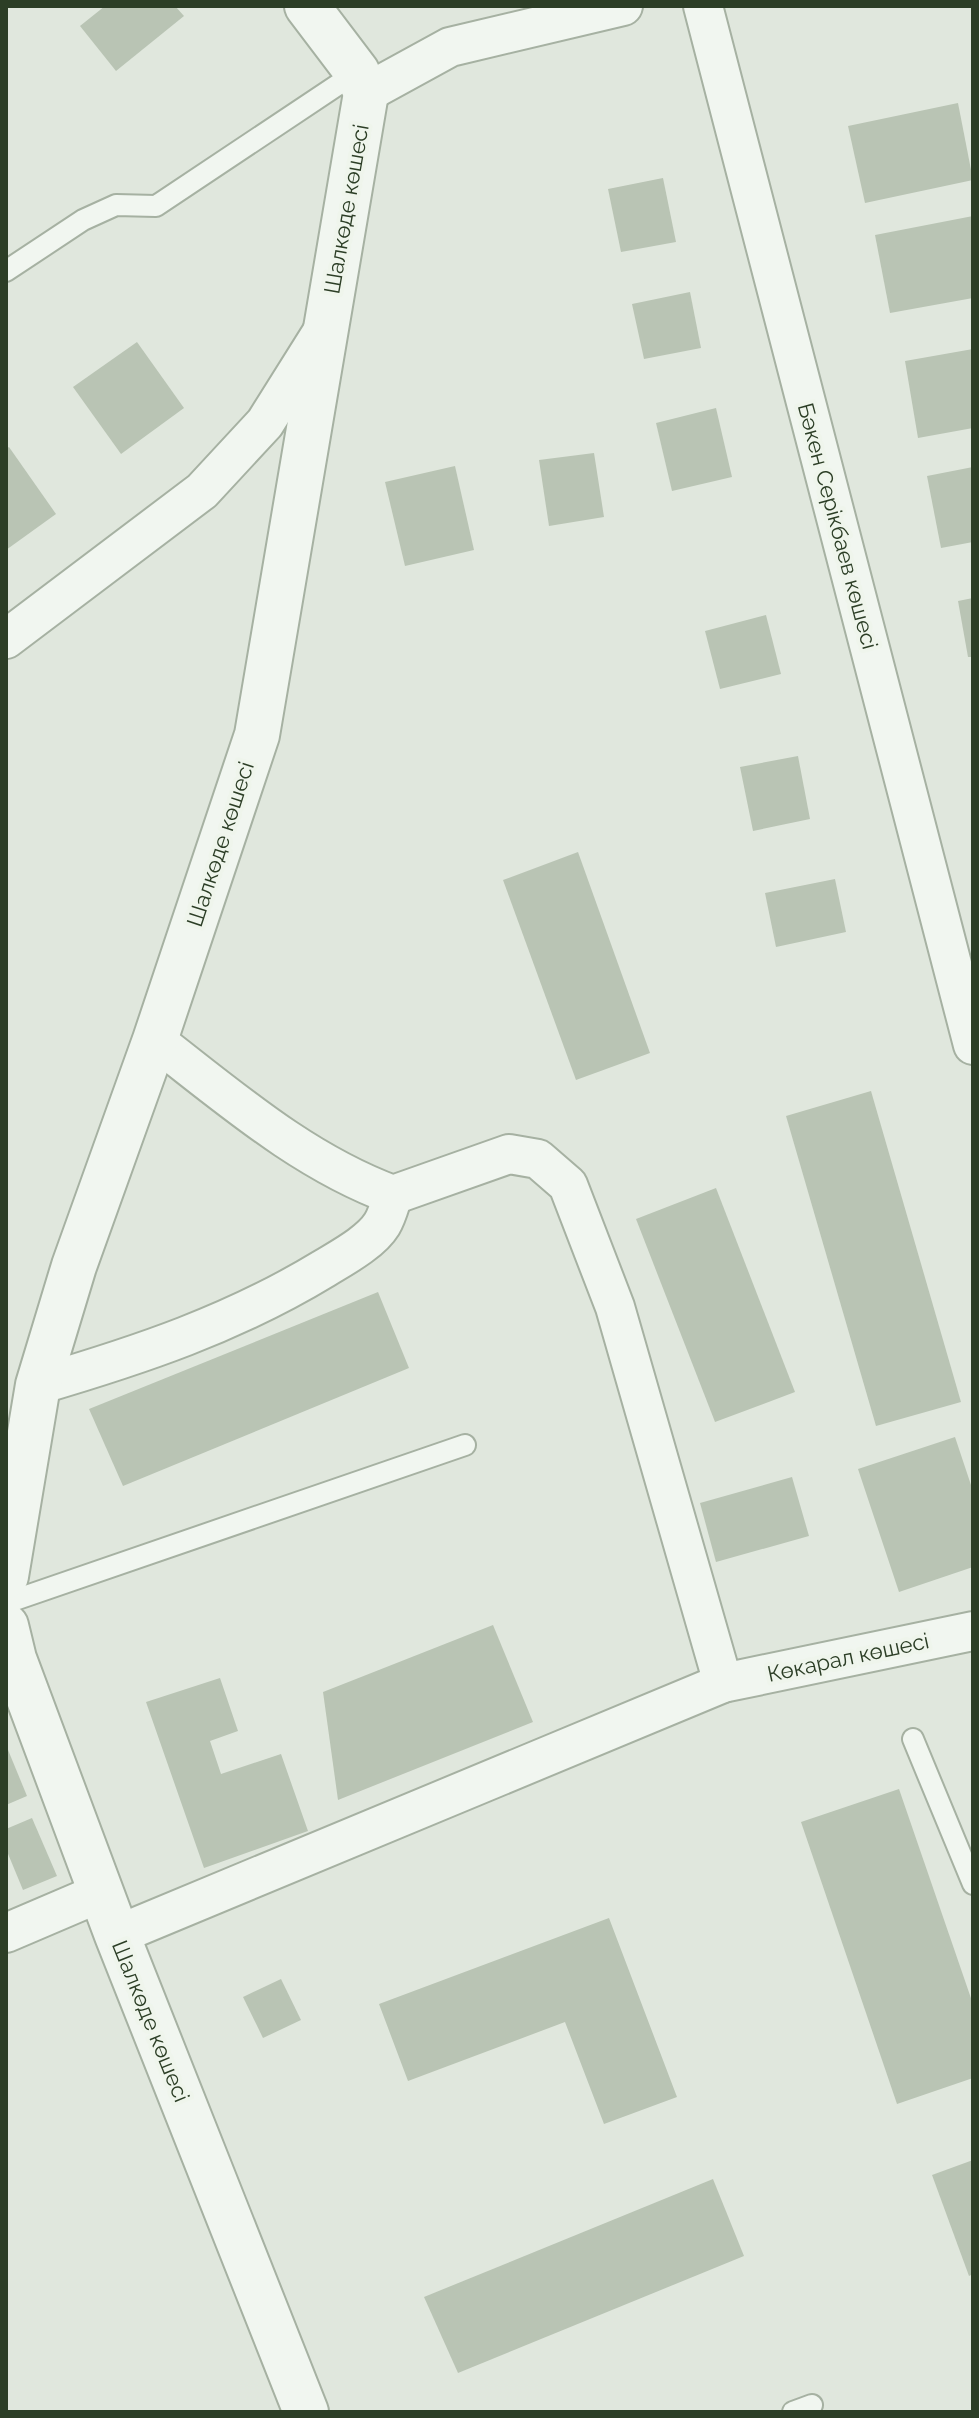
<svg xmlns="http://www.w3.org/2000/svg" width="979" height="2418" viewBox="0 0 979 2418" font-family="Raleway,sans-serif">
	<style>
		.building { fill: #b9c4b4 }
		.lines { fill: none; stroke-linecap: round; stroke-linejoin: round }
		.service-casing { stroke: #a6b1a2; stroke-width: 24 }
		.minor-casing { stroke: #a6b1a2; stroke-width: 42 }
		.tertiary-casing { stroke: #a6b1a2; stroke-width: 48 }
		.service { stroke: #f1f6f0; stroke-width: 20 }
		.minor { stroke: #f1f6f0; stroke-width: 38 }
		.tertiary { stroke: #f1f6f0; stroke-width: 44 }
		.labels { text-anchor: middle; stroke-width: 8; stroke-linejoin: round; paint-order: stroke }
		.street-label { font-size: 22px; fill: #2c3e26; stroke: #eff5ec }
	</style>
	<rect width="100%" height="100%" fill="#e0e7dd"/>
	<!-- building -->
	<g class="building">
		<polygon points="105,6 175,6 184,16 116,71 80,26"/>
		<polygon points="958,103 973,180 865,203 848,126"/>
		<polygon points="663,178 676,242 621,252 608,189"/>
		<polygon points="973,216 973,298 890,313 875,235"/>
		<polygon points="690,292 701,348 644,359 632,304"/>
		<polygon points="137,342 184,408 121,454 73,387"/>
		<polygon points="973,349 973,428 918,438 905,361"/>
		<polygon points="716,408 732,477 672,491 656,423"/>
		<polygon points="9,447 56,514 6,550 6,449"/>
		<polygon points="594,453 604,517 549,526 539,460"/>
		<polygon points="455,466 474,550 405,566 385,482"/>
		<polygon points="973,467 973,542 941,548 927,476"/>
		<polygon points="973,598 973,657 968,657 958,601"/>
		<polygon points="766,615 781,674 720,689 705,631"/>
		<polygon points="798,756 810,819 753,831 740,767"/>
		<polygon points="578,852 650,1053 576,1080 503,880"/>
		<polygon points="835,879 846,932 776,947 765,893"/>
		<polygon points="871,1091 961,1402 876,1426 786,1116"/>
		<polygon points="716,1188 795,1392 715,1422 636,1219"/>
		<polygon points="378,1292 409,1368 123,1486 89,1409"/>
		<polygon points="955,1437 973,1491 973,1567 899,1592 858,1469"/>
		<polygon points="792,1477 809,1536 716,1562 700,1503"/>
		<polygon points="493,1625 533,1722 338,1800 323,1692"/>
		<polygon points="220,1678 238,1731 210,1741 221,1774 281,1754 308,1831 204,1868 146,1702"/>
		<polygon points="6,1745 27,1796 6,1805"/>
		<polygon points="899,1789 973,2004 973,2078 897,2104 801,1822"/>
		<polygon points="32,1818 57,1876 23,1890 6,1849 6,1829"/>
		<polygon points="609,1918 677,2097 604,2124 565,2022 408,2081 379,2004"/>
		<polygon points="281,1979 301,2020 263,2038 243,1997"/>
		<polygon points="973,2160 973,2274 969,2276 932,2175"/>
		<polygon points="713,2179 744,2256 458,2373 424,2297"/>
	</g>
	<g class="lines">
		<defs>
			<g id="service">
				<polyline points="6,271 83,220 116,205 156,206 357,72"/>
				<polyline points="6,1603 465,1445"/>
				<polyline points="913,1739 973,1884"/>
				<polyline points="793,2412 812,2405"/>
			</g>
			<g id="minor">
				<polyline points="703,6 973,1045"/>
				<polyline points="366,93 450,47 623,6"/>
				<polyline points="6,639 202,491 265,423 324,329"/>
				<path d="M155 1040C230 1098 303 1162 393 1195L509 1154 538 1159 568 1185 615 1307 723 1683"/>
				<path d="M38 1385C140 1355 233 1324 325 1268 343 1257 371 1242 382 1224 387 1216 390 1204 393 1195"/>
				<polyline points="6,1933 102,1892"/>
				<polyline points="117,1935 723,1683 973,1631"/>
			</g>
			<g id="tertiary">
				<polyline points="6,1576 38,1385 74,1266 155,1040 257,735 366,93 357,72 307,6"/>
				<polyline points="6,1626 14,1659 117,1935 306,2412"/>
			</g>
		</defs>
		<!-- service casing -->
		<use href="#service" class="service-casing"/>
		<!-- minor casing -->
		<use href="#minor" class="minor-casing"/>
		<!-- tertiary casing -->
		<use href="#tertiary" class="tertiary-casing"/>
		<!-- service -->
		<use href="#service" class="service"/>
		<!-- minor -->
		<use href="#minor" class="minor"/>
		<!-- tertiary -->
		<use href="#tertiary" class="tertiary"/>
	</g>
	<g class="labels">
		<!-- street labels -->
		<g class="street-label">
			<text transform="translate(346 209) rotate(-80)" y="8">Шалкөде көшесі</text>
			<text transform="translate(838 526) rotate(75)" y="8">Бәкен Серікбаев көшесі</text>
			<text transform="translate(220 844) rotate(-72)" y="8">Шалкөде көшесі</text>
			<text transform="translate(848 1657) rotate(-12)" y="8">Көкарал көшесі</text>
			<text transform="translate(151 2021) rotate(68)" y="8">Шалкөде көшесі</text>
		</g>
	</g>
	<!-- border -->
	<rect width="979" height="2418" fill="none" stroke="#2c3e26" stroke-width="16"/>
</svg>
